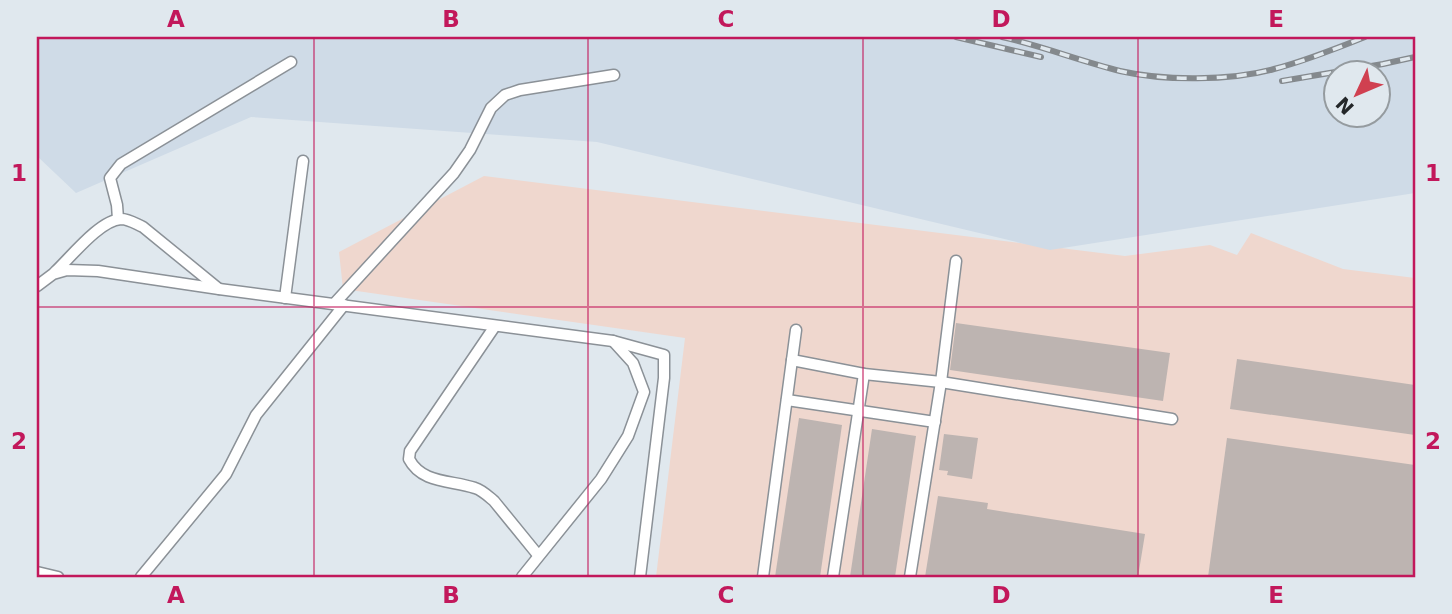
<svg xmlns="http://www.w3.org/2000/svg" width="1452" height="614" viewBox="0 0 1452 614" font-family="'DejaVu Sans',sans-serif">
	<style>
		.industrial { fill: #efd7ce }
		.built { fill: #cfdbe7; fill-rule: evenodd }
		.building { fill: #bdb4b1 }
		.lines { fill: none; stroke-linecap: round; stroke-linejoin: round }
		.minor-casing { stroke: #8b9197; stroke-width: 13 }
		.minor { stroke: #fff; stroke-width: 10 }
		.rail-casing { stroke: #84898d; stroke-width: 6 }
		.rail { stroke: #e0e8ee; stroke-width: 3.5; stroke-dasharray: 10; stroke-linecap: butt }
		.grid { fill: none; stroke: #c2185b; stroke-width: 2; stroke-opacity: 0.55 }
		.neatline { fill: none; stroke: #c2185b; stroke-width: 2.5 }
		.grid-label { font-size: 23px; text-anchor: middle; font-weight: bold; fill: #c2185b }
	</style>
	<rect width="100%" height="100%" fill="#e0e8ee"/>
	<!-- industrial -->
	<polygon class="industrial" points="484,176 1125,256 1210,245 1237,255 1251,233 1343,269 1415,278 1415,577 656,577 685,338 343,289 339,252"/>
	<!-- built -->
	<path class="built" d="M37 37H1415V193L1050 250 597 142 251 117 76 193 37 156ZM1336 74H1378V116H1336Z"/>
	<!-- building -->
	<g class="building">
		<polygon points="956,323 1170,353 1163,401 950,370"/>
		<polygon points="1237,359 1415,385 1415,435 1230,409"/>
		<polygon points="799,418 842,425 820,577 775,577"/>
		<polygon points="872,429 916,436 895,577 850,577"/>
		<polygon points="944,434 978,438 972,479 947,475 948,471 939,470"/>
		<polygon points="1227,438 1415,465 1415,577 1208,577"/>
		<polygon points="938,496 988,503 987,509 1145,534 1138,577 925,577"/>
	</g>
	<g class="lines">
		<defs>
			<g id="minor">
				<polyline points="118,219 117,205 110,178 121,164 291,62"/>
				<path d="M55 272C71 257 100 220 121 219 129 219 136 224 143 227L219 289"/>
				<polyline points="37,286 53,274 67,270 98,271 219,289 613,341 664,355 664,378 640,577"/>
				<polyline points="285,298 303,161"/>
				<polyline points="334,304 454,173 470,150 491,108 505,95 520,90 614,75"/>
				<path d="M495 326 410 451 409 459C422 484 452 480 475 488 482 490 488 496 494 501L538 555"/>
				<polyline points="792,360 864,374 941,382 1172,419"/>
				<polyline points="787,400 935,422"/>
				<polyline points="37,572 58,577"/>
				<polyline points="141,577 226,474 256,415 344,305"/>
				<polyline points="522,577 601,479 628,436 644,392 633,363 613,341"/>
				<polyline points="763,577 796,330"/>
				<polyline points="833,577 864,374"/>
				<polyline points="910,577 941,382 956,261"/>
			</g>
		</defs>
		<!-- minor casing -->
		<use href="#minor" class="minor-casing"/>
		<!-- minor -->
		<use href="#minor" class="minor"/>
		<defs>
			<g id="rail">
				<polyline points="956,37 1041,57"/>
				<path d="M1002 37C1042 46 1080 61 1120 71 1164 81 1230 81 1274 69 1305 61 1335 49 1365 37"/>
				<polyline points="1282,81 1383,64 1415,57"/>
			</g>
		</defs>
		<!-- rail casing -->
		<use href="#rail" class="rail-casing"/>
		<!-- rail -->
		<use href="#rail" class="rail"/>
	</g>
	<!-- grid -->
	<path class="grid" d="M314 37V577M588 37V577M863 37V577M1138 37V577M37 307H1415"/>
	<!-- border -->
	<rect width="1452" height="614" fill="none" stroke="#e0e8ee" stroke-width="77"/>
	<!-- north arrow -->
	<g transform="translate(1357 94) rotate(226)"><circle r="33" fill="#e0e8ee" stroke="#959b9f" stroke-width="2"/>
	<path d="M0-5L12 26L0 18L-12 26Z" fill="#d04050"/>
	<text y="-10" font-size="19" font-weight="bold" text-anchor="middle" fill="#242729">N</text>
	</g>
	<rect x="38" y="38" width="1376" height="538" class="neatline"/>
	<g class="grid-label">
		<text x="176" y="27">A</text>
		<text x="451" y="27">B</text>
		<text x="726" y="27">C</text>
		<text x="1001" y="27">D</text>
		<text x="1276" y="27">E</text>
		<text x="19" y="181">1</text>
		<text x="1433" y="181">1</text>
		<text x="19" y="449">2</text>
		<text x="1433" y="449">2</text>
		<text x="176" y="603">A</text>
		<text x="451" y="603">B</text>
		<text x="726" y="603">C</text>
		<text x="1001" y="603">D</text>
		<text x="1276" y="603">E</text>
	</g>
</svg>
